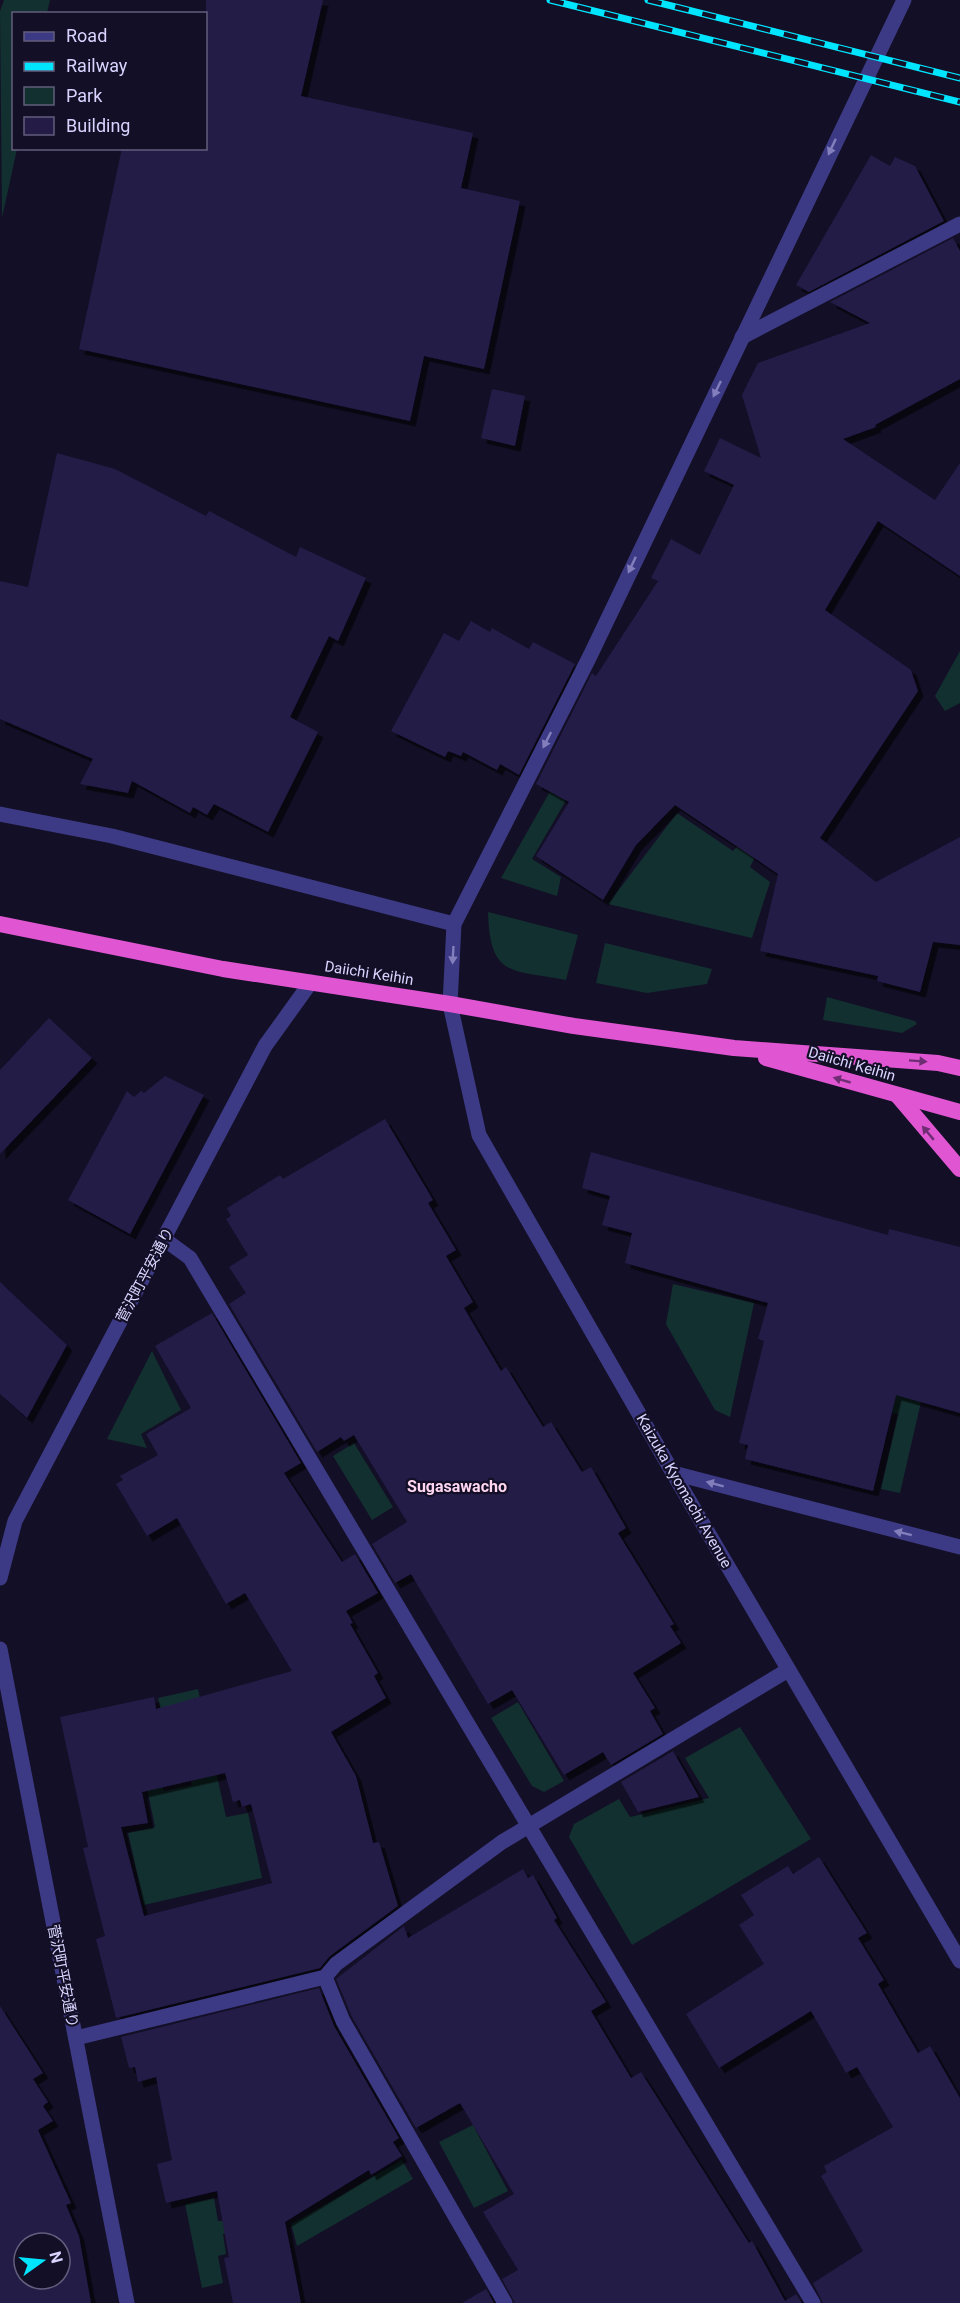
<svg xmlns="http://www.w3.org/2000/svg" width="960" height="2303" viewBox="0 0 960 2303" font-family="Roboto,'Noto Sans JP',sans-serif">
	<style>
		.green { fill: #12302f }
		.building { fill: #241b47; fill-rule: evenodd; filter: url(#shadow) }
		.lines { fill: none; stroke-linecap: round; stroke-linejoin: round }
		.minor { stroke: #3d3a85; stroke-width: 15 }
		.tertiary { stroke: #3d3a85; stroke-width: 15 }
		.trunk { stroke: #e055d1; stroke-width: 16 }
		.rail-casing { stroke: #00e5ff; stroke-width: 7 }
		.rail { stroke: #130f26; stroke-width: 4.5; stroke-dasharray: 14; stroke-linecap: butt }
		.oneway { fill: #837fbc }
		.oneway2 { fill: #6f2e73 }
		.labels { text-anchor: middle; stroke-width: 4.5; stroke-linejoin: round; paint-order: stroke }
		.street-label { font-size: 15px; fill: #d9d4ff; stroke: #130f26 }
		.neighbourhood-label { font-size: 16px; font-weight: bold; fill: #ffd6f0; stroke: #130f26 }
	</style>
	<defs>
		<filter id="shadow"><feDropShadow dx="5.5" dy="5.5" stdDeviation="0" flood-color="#0009"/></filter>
	</defs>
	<rect width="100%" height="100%" fill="#130f26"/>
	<!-- green -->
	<g class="green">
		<polygon points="4,0 50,0 47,13 14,14 14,148 17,149 2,218 0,11"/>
		<polygon points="960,651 960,703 945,711 935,696"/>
		<polygon points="557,779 572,790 532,859 561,877 557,896 501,878"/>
		<polygon points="677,813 733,851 741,842 757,853 750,867 770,882 752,938 608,904"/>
		<path d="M488 912 578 935 566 980C510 970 490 977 488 912Z"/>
		<polygon points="605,943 712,969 707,984 647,993 596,983"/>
		<polygon points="827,997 915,1021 917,1024 902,1033 823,1020"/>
		<polygon points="673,1284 754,1303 730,1417 715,1410 666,1324"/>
		<polygon points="152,1351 181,1410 141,1434 147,1448 107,1439"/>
		<polygon points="924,1389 900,1493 881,1489 898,1414 840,1400"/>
		<polygon points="354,1443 393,1507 372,1520 333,1456"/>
		<polygon points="198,1689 226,1817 248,1813 262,1878 144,1905 128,1833 155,1827 147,1788 162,1784 164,1791 192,1785 185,1756 171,1759 158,1698"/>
		<polygon points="518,1702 564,1781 544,1792 532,1786 491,1718"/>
		<polygon points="740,1727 811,1839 632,1945 569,1837 574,1824 619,1799 630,1817 709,1798 685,1758"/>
		<polygon points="473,2125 508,2191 474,2208 439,2142"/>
		<polygon points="402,2160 413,2179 297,2246 291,2224"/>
		<polygon points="214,2198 218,2221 224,2221 226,2233 223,2234 226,2254 218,2256 223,2283 202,2288 185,2204"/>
	</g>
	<!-- building -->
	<g class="building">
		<polygon points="206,0 323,0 301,96 473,133 461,188 520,201 484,369 424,356 410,421 79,349 122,148 206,148"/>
		<polygon points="871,155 890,166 895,157 915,166 944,221 809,292 796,285"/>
		<polygon points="953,238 960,251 960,379 875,425 876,427 843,439 935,500 960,463 960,576 878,521 825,610 911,670 918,691 820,838 876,882 960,837 960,945 933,942 920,992 877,981 878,976 760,951 778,874 675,805 636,845 603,900 536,856 569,802 536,784 592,673 596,676 658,581 651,578 671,539 700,555 734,485 704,471 720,438 761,458 742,395 758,363 870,323 830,302"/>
		<polygon points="492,389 525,396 515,446 481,438"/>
		<polygon points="57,453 115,469 206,516 209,511 296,557 300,547 366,578 338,641 329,636 290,717 318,732 268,832 214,804 207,815 193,807 190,813 132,781 128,793 80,784 93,759 0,719 0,581 28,587"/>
		<polygon points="471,621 490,632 492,628 529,649 533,642 575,664 519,775 500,764 497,770 463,752 461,756 448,751 445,757 391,731 444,633 459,641"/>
		<polygon points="49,1018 92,1058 0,1154 0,1070"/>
		<polygon points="165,1076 204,1095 130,1234 68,1200 127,1091 134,1097 141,1091 144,1093"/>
		<polygon points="385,1119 433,1200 428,1203 456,1250 446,1256 473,1302 464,1308 501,1371 506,1367 543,1427 551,1422 582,1472 591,1467 626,1528 618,1533 674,1624 670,1626 681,1643 633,1673 655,1708 650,1711 663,1734 611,1765 603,1752 564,1775 512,1690 488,1704 411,1574 395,1583 372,1544 407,1522 354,1435 344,1441 341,1437 317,1452 229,1304 246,1293 229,1267 248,1255 226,1219 231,1216 227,1208 280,1175 283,1179"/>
		<polygon points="591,1152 888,1235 889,1229 960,1247 960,1413 896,1395 873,1491 745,1459 748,1445 739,1443 764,1341 758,1339 768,1303 625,1263 632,1233 602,1225 610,1196 582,1188"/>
		<polygon points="0,1282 67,1345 27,1418 0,1394"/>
		<path d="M212 1313 301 1463 284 1473 342 1562 355 1554 378 1593 346 1611 353 1623 350 1624 378 1673 374 1676 386 1698 331 1732 356 1776 373 1843 379 1842 398 1906 330 1956 320 1968 116 2018 96 1939 105 1936 83 1848 88 1847 60 1717 154 1697 156 1709 292 1671 245 1593 226 1604 177 1518 147 1536 116 1484 123 1480 120 1476 158 1455 146 1434 191 1408 155 1346ZM225 1773 233 1802 240 1800 242 1807 251 1804 272 1883 144 1916 121 1827 148 1823 142 1792Z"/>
		<polygon points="673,1751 699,1797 638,1812 621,1782"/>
		<polygon points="819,1857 867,1933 858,1938 884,1980 878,1984 918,2053 930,2046 960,2098 960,2303 823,2303 813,2283 863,2251 821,2176 827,2172 824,2166 893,2127 857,2067 846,2073 811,2011 719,2068 686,2014 764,1964 739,1925 754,1915 741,1895 788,1866 793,1874"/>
		<polygon points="523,1869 528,1878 533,1875 557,1918 554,1920 606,2002 591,2011 631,2078 641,2072 749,2243 752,2241 785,2301 796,2294 802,2303 515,2303 502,2279 518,2270 483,2212 514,2194 460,2103 416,2128 352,2017 336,1979 404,1926 408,1938"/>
		<polygon points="319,1988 334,2026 399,2138 393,2142 402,2156 371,2175 369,2170 285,2222 301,2303 233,2303 224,2258 229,2257 217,2191 166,2203 157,2164 172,2160 156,2077 138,2082 135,2067 129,2068 121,2037"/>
		<path d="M0 2006 43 2073 33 2079 48 2102 43 2106 53 2121 38 2130 71 2203 66 2205 79 2236 91 2303H0ZM24 2243H60V2279H24Z"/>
		<polygon points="486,2289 494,2303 462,2303"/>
	</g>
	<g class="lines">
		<!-- minor -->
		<g class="minor">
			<polyline points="742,337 960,224"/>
			<polyline points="0,814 112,836 454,924"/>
			<polyline points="450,1004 454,924 590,656 904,0"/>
			<polyline points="164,1239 190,1258 813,2303"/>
			<polyline points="673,1473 960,1547"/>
			<polyline points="325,1977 343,2021 505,2303"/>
			<polyline points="76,2038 325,1977 336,1964 502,1842 788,1670"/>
		</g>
		<!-- tertiary -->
		<g class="tertiary">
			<polyline points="450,1004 479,1135 673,1473 960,1961"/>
			<polyline points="0,1578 15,1521 265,1046 311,982"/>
			<polyline points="0,1649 127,2303"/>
		</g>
		<!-- trunk -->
		<g class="trunk">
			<polyline points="0,924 223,969 450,1004 574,1026 734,1048 938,1063 960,1068"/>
			<polyline points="766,1058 960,1112"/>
			<polyline points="898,1096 960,1169"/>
		</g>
		<defs>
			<g id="rail">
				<polyline points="550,0 960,102"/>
				<polyline points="648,0 960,78"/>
			</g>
		</defs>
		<!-- rail casing -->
		<use href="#rail" class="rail-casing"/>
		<!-- rail -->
		<use href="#rail" class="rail"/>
	</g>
	<!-- one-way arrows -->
	<defs><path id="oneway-solid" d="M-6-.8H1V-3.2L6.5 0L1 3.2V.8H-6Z" transform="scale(1.5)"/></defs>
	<g class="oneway">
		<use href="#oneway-solid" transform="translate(832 147) rotate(115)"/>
		<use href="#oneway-solid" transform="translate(717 389) rotate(116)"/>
		<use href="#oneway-solid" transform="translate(632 565) rotate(115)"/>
		<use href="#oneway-solid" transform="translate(547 740) rotate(117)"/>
		<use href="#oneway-solid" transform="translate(453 955) rotate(93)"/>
		<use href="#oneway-solid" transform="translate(715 1484) rotate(-165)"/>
		<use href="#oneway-solid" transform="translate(903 1533) rotate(-166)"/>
	</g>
	<g class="oneway2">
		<use href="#oneway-solid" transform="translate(918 1061) rotate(4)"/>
		<use href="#oneway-solid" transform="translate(842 1080) rotate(-164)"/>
		<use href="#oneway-solid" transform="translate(928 1133) rotate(-130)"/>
	</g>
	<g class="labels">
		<!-- street labels -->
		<g class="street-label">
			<text transform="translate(369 973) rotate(9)" y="5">Daiichi Keihin</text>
			<text transform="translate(852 1064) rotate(16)" y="5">Daiichi Keihin</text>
			<text transform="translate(145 1275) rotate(-62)" y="5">菅沢町平安通り</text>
			<text transform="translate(684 1491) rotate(60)" y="5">Kaizuka Kyomachi Avenue</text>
			<text transform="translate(63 1976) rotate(79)" y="5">菅沢町平安通り</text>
		</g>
		<!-- neighbourhood labels -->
		<g class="neighbourhood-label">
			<text x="457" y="1492">Sugasawacho</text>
		</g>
	</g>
	<!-- legend -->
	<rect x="12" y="12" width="195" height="138" fill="#130f26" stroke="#625e7d" stroke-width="1.5"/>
	<rect x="24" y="32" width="30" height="9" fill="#3d3a85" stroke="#625e7d" stroke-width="1.5"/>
	<text x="66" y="42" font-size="18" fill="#d9d4ff">Road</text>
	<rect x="24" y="62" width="30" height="9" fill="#00e5ff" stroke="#625e7d" stroke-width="1.5"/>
	<text x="66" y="72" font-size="18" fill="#d9d4ff">Railway</text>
	<rect x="24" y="87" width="30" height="18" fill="#12302f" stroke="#625e7d" stroke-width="1.5"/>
	<text x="66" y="102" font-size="18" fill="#d9d4ff">Park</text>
	<rect x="24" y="117" width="30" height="18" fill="#241b47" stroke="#625e7d" stroke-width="1.5"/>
	<text x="66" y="132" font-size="18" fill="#d9d4ff">Building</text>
	<!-- north arrow -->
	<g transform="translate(42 2261) rotate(75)"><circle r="28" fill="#130f26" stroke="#625e7d" stroke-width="1.5"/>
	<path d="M0-4.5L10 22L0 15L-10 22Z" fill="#00e5ff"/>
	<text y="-9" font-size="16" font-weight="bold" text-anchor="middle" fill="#d9d4ff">N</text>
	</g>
</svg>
